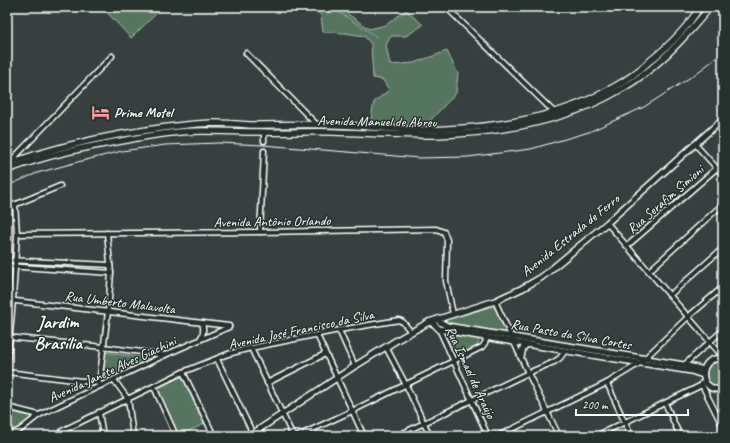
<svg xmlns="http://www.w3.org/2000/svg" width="730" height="443" viewBox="0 0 730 443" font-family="Caveat,sans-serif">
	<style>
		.green { fill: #54755f; stroke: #aabaaf }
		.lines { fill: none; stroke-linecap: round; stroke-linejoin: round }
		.stream { stroke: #92a4a9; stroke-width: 1 }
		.minor-tunnel { stroke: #4b5353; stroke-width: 4; stroke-dasharray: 4 2; stroke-linecap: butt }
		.minor-casing { stroke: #fff; stroke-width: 7 }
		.tertiary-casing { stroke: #fff; stroke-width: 8 }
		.secondary-casing { stroke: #fff; stroke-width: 8 }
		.minor { stroke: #26332d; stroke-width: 4 }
		.tertiary { stroke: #26332d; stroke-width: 5 }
		.secondary { stroke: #26332d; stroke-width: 5.5 }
		.rail { stroke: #fff; stroke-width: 1 }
		.labels { text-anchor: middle; stroke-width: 3; stroke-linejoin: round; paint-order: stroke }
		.poi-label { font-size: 14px; font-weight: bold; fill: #fff; stroke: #26332d; text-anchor: start }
		.street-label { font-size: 14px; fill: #fff; stroke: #26332d }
		.district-label { font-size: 18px; font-weight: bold; fill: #fff; stroke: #26332d }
	</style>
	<rect width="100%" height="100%" fill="#374040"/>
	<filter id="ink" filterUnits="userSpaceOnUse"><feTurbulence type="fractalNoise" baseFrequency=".025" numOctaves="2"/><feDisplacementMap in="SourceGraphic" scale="8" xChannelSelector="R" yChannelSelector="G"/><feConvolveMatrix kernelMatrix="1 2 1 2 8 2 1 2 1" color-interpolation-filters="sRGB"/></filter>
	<g filter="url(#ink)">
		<!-- green -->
		<g class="green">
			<polygon points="102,7 163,7 131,38"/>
			<polygon points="310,7 338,7 369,29 386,25 406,10 423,25 406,36 391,36 386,45 390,65 414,63 447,51 458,74 456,93 425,126 370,124 374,102 389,90 383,80 373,78 371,44 364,36 345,33 323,32 321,15"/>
			<polygon points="490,307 494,307 496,310 506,332 503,333 456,325 443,322 444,320 477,311"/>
			<path d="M451 333 477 337 479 339C479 342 479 343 477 346 473 351 461 356 455 355 450 349 445 339 451 333Z"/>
			<polygon points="104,352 153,359 104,381"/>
			<path d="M718 362H723V386C705 389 700 366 718 362Z"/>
			<polygon points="180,377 183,378 204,424 178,436 177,436 157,389"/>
			<polygon points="7,411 34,417 18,429 7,433"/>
		</g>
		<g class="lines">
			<!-- stream -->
			<polyline class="stream" points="331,7 377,37"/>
			<!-- minor-tunnel -->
			<polyline class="minor-tunnel" points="264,151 264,141"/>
			<defs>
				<g id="minor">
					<polyline points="446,7 554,112"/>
					<polyline points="7,9 9,7"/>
					<polyline points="246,53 317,125"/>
					<polyline points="264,141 264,133"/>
					<polyline points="695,144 723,175"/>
					<polyline points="9,163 112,56"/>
					<polyline points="7,208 60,186"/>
					<polyline points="607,223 723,357"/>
					<polyline points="260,232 264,151"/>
					<polyline points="17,234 260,232 436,229 444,232 447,240 446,281 453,314"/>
					<polyline points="627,246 717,168"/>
					<polyline points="7,260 110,265"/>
					<polyline points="7,266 111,273"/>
					<polyline points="649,271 723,204"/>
					<polyline points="670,295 723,248"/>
					<polyline points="7,300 229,326"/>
					<polyline points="495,301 528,373 559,436"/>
					<polyline points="439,329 488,436"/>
					<polyline points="339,330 355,366"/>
					<polyline points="317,335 364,436"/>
					<polyline points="7,337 103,347 165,355"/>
					<path d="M200 339C204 334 204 329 202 323"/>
					<polyline points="386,347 406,385 430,436"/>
					<polyline points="251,348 293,436"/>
					<polyline points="217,359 253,434"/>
					<polyline points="684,365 723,330"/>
					<polyline points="7,366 13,300 17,234 15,204"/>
					<polyline points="7,372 99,383"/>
					<polyline points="183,372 214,436"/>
					<polyline points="114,380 128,399 133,436"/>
					<polyline points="267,383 325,354"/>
					<polyline points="607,383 631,436"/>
					<polyline points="702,383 702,385 723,427"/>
					<polyline points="100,386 99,383 108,312 111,273 107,233"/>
					<polyline points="154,387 176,436"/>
					<polyline points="665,403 680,436"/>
					<polyline points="7,407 39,415"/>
					<polyline points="99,412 103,436"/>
					<polyline points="7,436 20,430 39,415 165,355 229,327"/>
					<polyline points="63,436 62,431 183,372 228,354 251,348 339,330 399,320 403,322 411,332"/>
					<polyline points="298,436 352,411 482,347 485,343 487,337"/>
					<polyline points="397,436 528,373 554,362 560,358 565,351"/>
					<polyline points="498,436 607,383 640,363 688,317 723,287"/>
					<polyline points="596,436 702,385"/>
				</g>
				<g id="tertiary">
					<polyline points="438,319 440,322 447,326 684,365 704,370"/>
					<path d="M429 322 434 324 439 329C523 344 607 358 691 371L703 375"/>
					<polyline points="521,357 523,348 527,344"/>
					<path d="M723 359C697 354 697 394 723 389"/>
					<polyline points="249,436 355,366 397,340 429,322 495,301 523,288 542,277 607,223 723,119"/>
				</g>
				<g id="secondary">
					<path d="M7 164C44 151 83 141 122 134 152 129 182 124 213 123 226 123 238 124 250 125 279 125 307 124 336 125 364 126 392 129 421 130 436 130 451 129 465 128 517 124 569 113 614 87 627 80 639 71 650 61 670 45 687 28 700 7"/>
					<path d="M7 170C46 155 86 147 127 140 152 135 177 131 202 131 222 131 242 132 262 132 286 133 310 131 333 132 367 133 401 135 435 135 497 133 562 123 616 92 641 79 667 56 686 35 695 26 702 16 711 7"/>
				</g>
			</defs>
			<!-- minor casing -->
			<use href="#minor" class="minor-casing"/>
			<!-- tertiary casing -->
			<use href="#tertiary" class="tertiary-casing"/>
			<!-- secondary casing -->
			<use href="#secondary" class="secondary-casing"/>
			<!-- minor -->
			<use href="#minor" class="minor"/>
			<!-- tertiary -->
			<use href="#tertiary" class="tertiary"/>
			<!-- secondary -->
			<use href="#secondary" class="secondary"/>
			<!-- rail -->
			<polyline class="rail" points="7,186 37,173 78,162 122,151 165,145 219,143 263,145 419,158 468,157 531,149 589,132 644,107 694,75 723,53"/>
		</g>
	</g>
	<!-- icons -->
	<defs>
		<symbol id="hotel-bare" viewBox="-9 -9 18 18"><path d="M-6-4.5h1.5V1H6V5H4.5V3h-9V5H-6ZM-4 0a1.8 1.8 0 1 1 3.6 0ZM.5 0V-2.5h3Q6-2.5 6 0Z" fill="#ff9aa2" stroke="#26332d" stroke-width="2.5" paint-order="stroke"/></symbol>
	</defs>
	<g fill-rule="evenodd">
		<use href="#hotel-bare" x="88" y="100" width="25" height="25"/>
	</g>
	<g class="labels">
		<!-- poi labels -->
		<g class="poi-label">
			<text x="114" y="117">Prime Motel</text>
		</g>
		<!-- street labels -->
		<g class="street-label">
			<text transform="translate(377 121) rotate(1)" y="5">Avenida Manuel de Abreu</text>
			<text transform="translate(665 199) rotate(-41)" y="5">Rua Serafim Simioni</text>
			<text transform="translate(272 221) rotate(-1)" y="5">Avenida Antônio Orlando</text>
			<text transform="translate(570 235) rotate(-39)" y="5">Avenida Estrada de Ferro</text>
			<text transform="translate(120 302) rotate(7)" y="5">Rua Umberto Malavolta</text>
			<text transform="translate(301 329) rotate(-12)" y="5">Avenida José Francisco da Silva</text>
			<text transform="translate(571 334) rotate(10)" y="5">Rua Pasto da Silva Cortes</text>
			<text transform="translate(112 369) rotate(-25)" y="5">Avenida Janete Alves Giachini</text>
			<text transform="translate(471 372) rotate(65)" y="5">Rua Ismael de Araújo</text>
		</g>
		<!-- district labels -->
		<g class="district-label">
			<text x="58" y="328">Jardim<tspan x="58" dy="21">Brasília</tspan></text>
		</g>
	</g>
	<!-- margin -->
	<rect width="730" height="443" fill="none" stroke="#26332d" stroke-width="24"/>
	<rect x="12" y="12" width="706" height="419" fill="none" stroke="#fff" stroke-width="1.5" filter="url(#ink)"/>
	<!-- scale -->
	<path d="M576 409v6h112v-6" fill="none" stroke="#ffffff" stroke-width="2"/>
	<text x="582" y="409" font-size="12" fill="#ffffff" stroke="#26332d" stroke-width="3" paint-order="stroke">200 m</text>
</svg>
